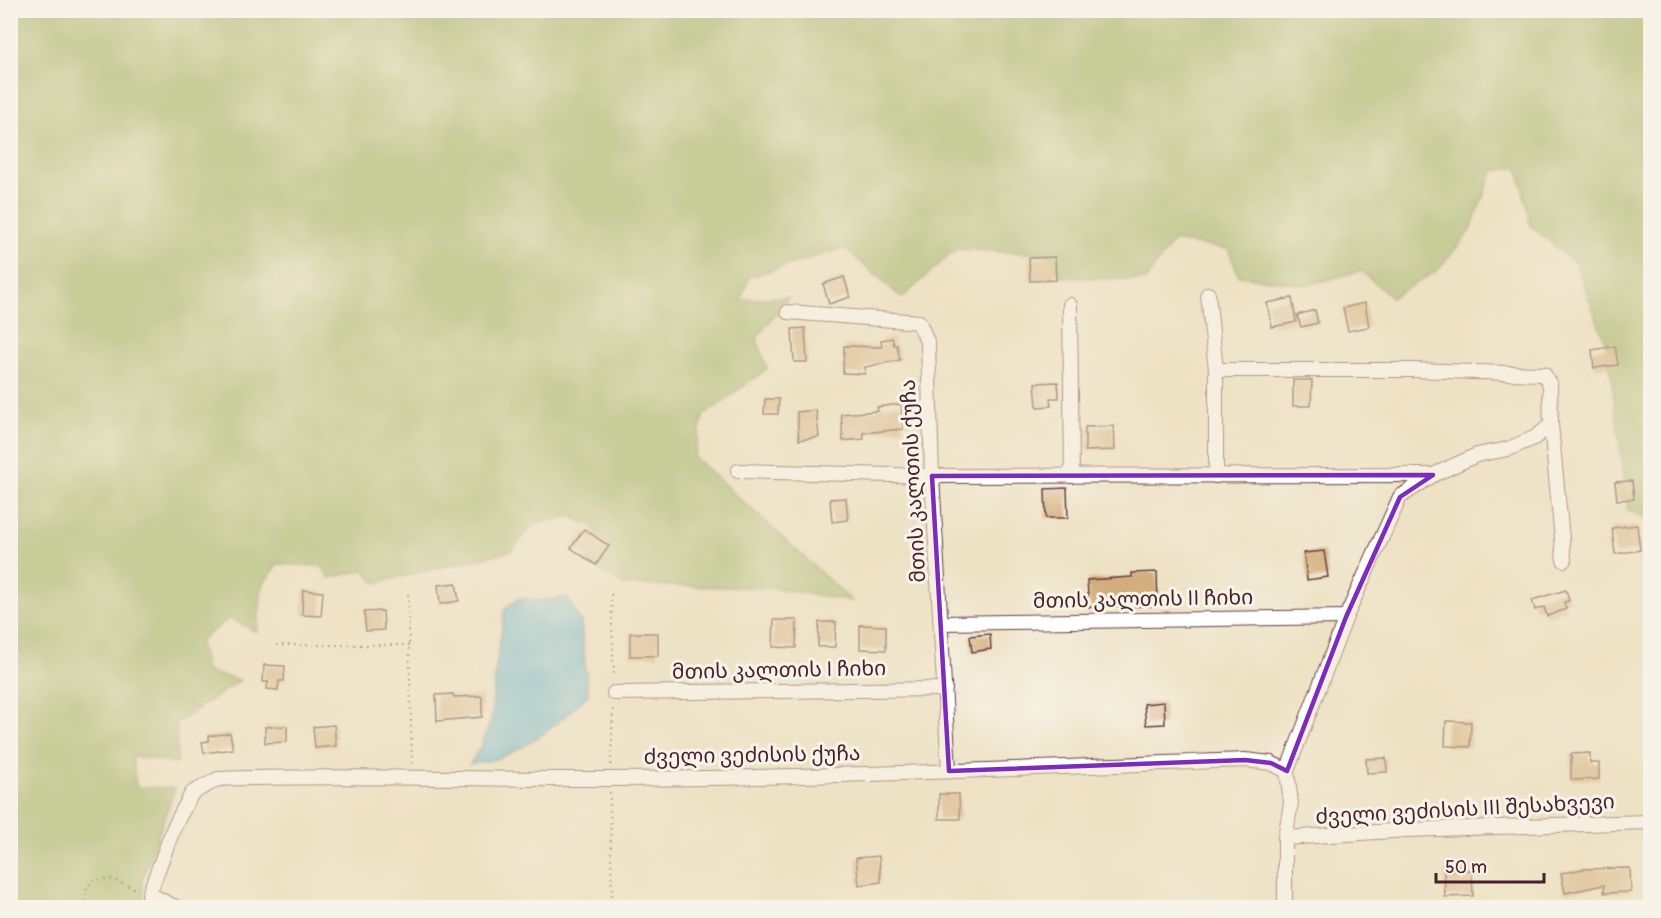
<svg xmlns="http://www.w3.org/2000/svg" width="1661" height="918" viewBox="0 0 1661 918" font-family="Pangolin,'Noto Sans Georgian',sans-serif">
	<style>
		.forest { fill: #98b263; stroke: #716847; stroke-width: 1.5 }
		.water { fill: #57b1d5; stroke: #506880; stroke-width: 1.5 }
		.building { fill: #d4ad7b }
		.lines { fill: none; stroke-linecap: round; stroke-linejoin: round }
		.street-casing { stroke: #633c42; stroke-width: 16 }
		.path { stroke: #633c42; stroke-width: 2; stroke-dasharray: 1.5 4.5; stroke-linecap: butt }
		.street { stroke: #fff; stroke-width: 14 }
		.marked { fill: none; stroke: #7b2cbf; stroke-width: 4.5; stroke-linejoin: round }
		.labels { text-anchor: middle; stroke-width: 6; stroke-linejoin: round; paint-order: stroke }
		.street-label { font-size: 21px; fill: #4a1f2b; stroke: #f7f3e8 }
	</style>
	<rect width="100%" height="100%" fill="#f7f3e8"/>
	<filter id="ink" filterUnits="userSpaceOnUse"><feTurbulence type="fractalNoise" baseFrequency=".0167" numOctaves="2"/><feDisplacementMap in="SourceGraphic" scale="12" xChannelSelector="R" yChannelSelector="G"/><feConvolveMatrix kernelMatrix="1 2 1 2 8 2 1 2 1" color-interpolation-filters="sRGB"/></filter>
	<filter id="wash" filterUnits="userSpaceOnUse"><feTurbulence type="fractalNoise" baseFrequency=".008" numOctaves="4" result="noise"/><feDisplacementMap in="SourceGraphic" scale="24" xChannelSelector="R" yChannelSelector="G"/><feGaussianBlur stdDeviation="1.35" result="paint"/><feColorMatrix in="noise" values="0 0 0 0 0 0 0 0 0 0 0 0 0 0 0 0 0 1.4 0 .05"/><feComposite in="paint" operator="in"/></filter>
	<g filter="url(#wash)">
		<rect width="100%" height="100%" fill="#eee2c5"/>
		<!-- forest -->
		<polygon class="forest" points="10,11 1650,11 1650,520 1628,510 1608,349 1576,264 1531,226 1518,167 1493,171 1470,231 1438,270 1392,297 1361,271 1307,285 1239,276 1228,249 1173,241 1145,280 1062,277 1046,254 956,249 902,298 845,248 749,277 741,300 788,297 757,338 767,369 703,416 694,457 852,601 773,588 624,585 586,563 595,528 571,516 533,524 511,551 375,583 365,570 329,578 322,566 277,564 262,586 257,632 230,618 199,641 207,672 240,680 177,723 177,763 132,756 136,787 175,788 142,880 144,907 11,907"/>
		<!-- water -->
		<path class="water" d="M567 597 581 622 588 695C562 720 533 745 499 758 490 761 479 762 470 764L480 748 491 720 496 666 505 608 520 598 543 600Z"/>
		<g id="blocks">
			<!-- building -->
			<g class="building">
				<polygon points="1055,257 1056,280 1030,281 1029,258"/>
				<polygon points="844,277 850,297 829,304 823,284"/>
				<polygon points="1292,298 1296,322 1272,327 1267,303"/>
				<polygon points="1365,303 1369,327 1348,331 1343,308"/>
				<polygon points="1315,310 1318,323 1301,327 1297,315"/>
				<polygon points="805,328 807,362 794,362 792,329"/>
				<polygon points="892,338 894,345 897,345 900,360 865,367 865,374 843,373 844,346 882,347 881,340"/>
				<polygon points="1615,346 1618,365 1594,368 1592,350"/>
				<polygon points="1293,380 1312,380 1311,406 1293,406"/>
				<polygon points="1058,382 1059,398 1050,398 1051,406 1037,407 1035,383"/>
				<polygon points="765,399 779,399 778,414 764,414"/>
				<polygon points="901,404 903,429 863,433 864,439 843,441 841,414 878,411 877,407"/>
				<polygon points="816,410 819,437 799,440 797,412"/>
				<polygon points="1114,426 1115,450 1085,451 1085,427"/>
				<polygon points="1632,481 1634,499 1617,500 1615,482"/>
				<polygon points="1067,488 1068,518 1046,518 1045,489"/>
				<polygon points="846,498 848,520 832,522 830,499"/>
				<polygon points="1637,525 1640,550 1615,554 1612,528"/>
				<polygon points="584,529 609,546 596,565 571,548"/>
				<polygon points="1324,551 1328,577 1307,580 1304,553"/>
				<polygon points="1157,572 1158,606 1089,607 1087,580 1132,577 1132,573"/>
				<polygon points="456,583 459,601 440,604 438,585"/>
				<polygon points="303,590 323,592 321,616 302,615"/>
				<polygon points="1566,590 1569,601 1564,602 1566,609 1547,616 1544,607 1535,610 1532,600"/>
				<polygon points="383,611 384,630 366,631 364,612"/>
				<polygon points="774,620 797,620 796,648 773,647"/>
				<polygon points="819,622 836,622 835,647 818,647"/>
				<polygon points="860,625 886,626 886,650 860,649"/>
				<rect x="630" y="633" width="28" height="23"/>
				<polygon points="990,634 991,649 972,652 970,636"/>
				<polygon points="264,665 285,666 284,681 279,681 278,690 267,689 268,682 263,682"/>
				<polygon points="453,694 454,697 482,696 482,717 437,721 436,695"/>
				<polygon points="1164,702 1165,724 1146,725 1144,704"/>
				<polygon points="1446,721 1471,722 1470,747 1445,746"/>
				<polygon points="334,725 336,746 315,748 313,727"/>
				<polygon points="287,726 287,742 265,743 265,727"/>
				<polygon points="230,733 233,749 204,753 202,742 209,741 209,736"/>
				<polygon points="1590,753 1590,763 1599,763 1599,779 1571,780 1571,754"/>
				<polygon points="1386,758 1387,772 1367,773 1366,759"/>
				<polygon points="939,794 959,794 960,819 939,819"/>
				<polygon points="879,856 881,882 859,885 856,858"/>
				<polygon points="1630,868 1631,892 1604,893 1604,885 1565,893 1561,873 1583,869"/>
				<polygon points="1472,870 1473,896 1445,897 1444,871"/>
			</g>
		</g>
	</g>
	<g filter="url(#ink)">
		<use href="#blocks" fill-opacity="0" stroke="#633c42" stroke-width="1.5"/>
		<g class="lines">
			<defs>
				<g id="street">
					<polyline points="1208,294 1216,370 1216,476"/>
					<polyline points="1070,305 1072,476"/>
					<polyline points="788,312 919,322 928,344 932,476 949,771"/>
					<polyline points="1216,370 1412,370 1544,374 1550,385 1551,425 1534,438 1508,449 1477,455 1433,475 1400,497 1346,617 1287,771"/>
					<polyline points="1551,425 1564,560"/>
					<polyline points="738,471 932,476 1433,475"/>
					<polyline points="941,623 1346,617"/>
					<polyline points="614,693 945,689"/>
					<polyline points="1285,838 1407,830 1647,822"/>
					<path d="M177 908 149 894 174 827 192 793 218 779C348 774 479 780 610 779 822 778 1033 768 1245 760L1271 763 1287 771 1291 803 1285 838V908"/>
				</g>
			</defs>
			<!-- street casing -->
			<use href="#street" class="street-casing"/>
			<!-- path -->
			<g class="path">
				<polyline points="408,594 412,765"/>
				<polyline points="611,594 614,678"/>
				<polyline points="276,645 409,645"/>
				<polyline points="611,765 613,708"/>
				<polyline points="610,792 612,908"/>
				<polyline points="84,908 86,891 92,880 111,879 136,889"/>
			</g>
			<!-- street -->
			<use href="#street" class="street"/>
		</g>
	</g>
	<!-- marked area -->
	<path d="M0 0H1661V918H0ZM1433 475 1400 497 1346 617 1287 771 1271 763 1245 760 949 771 932 476Z" fill="#eee2c5" fill-opacity=".55" fill-rule="evenodd"/>
	<path class="marked" d="M1433 475 1400 497 1346 617 1287 771 1271 763 1245 760 949 771 932 476Z"/>
	<g class="labels">
		<!-- street labels -->
		<g class="street-label">
			<text transform="translate(913 481) rotate(-93)" y="7">მთის კალთის ქუჩა</text>
			<text transform="translate(1143 599) rotate(-1)" y="7">მთის კალთის II ჩიხი</text>
			<text transform="translate(779 670) rotate(-1)" y="7">მთის კალთის I ჩიხი</text>
			<text transform="translate(752 755) rotate(-1)" y="7">ძველი ვეძისის ქუჩა</text>
			<text transform="translate(1465 809) rotate(-3)" y="7">ძველი ვეძისის III შესახვევი</text>
		</g>
	</g>
	<!-- margin -->
	<rect width="1661" height="918" fill="none" stroke="#f7f3e8" stroke-width="36"/>
	<!-- scale -->
	<path d="M1436 873v9h108v-9" fill="none" stroke="#4a1f2b" stroke-width="3"/>
	<text x="1445" y="873" font-size="18" fill="#4a1f2b" stroke="#f7f3e8" stroke-width="4.5" paint-order="stroke">50 m</text>
</svg>
